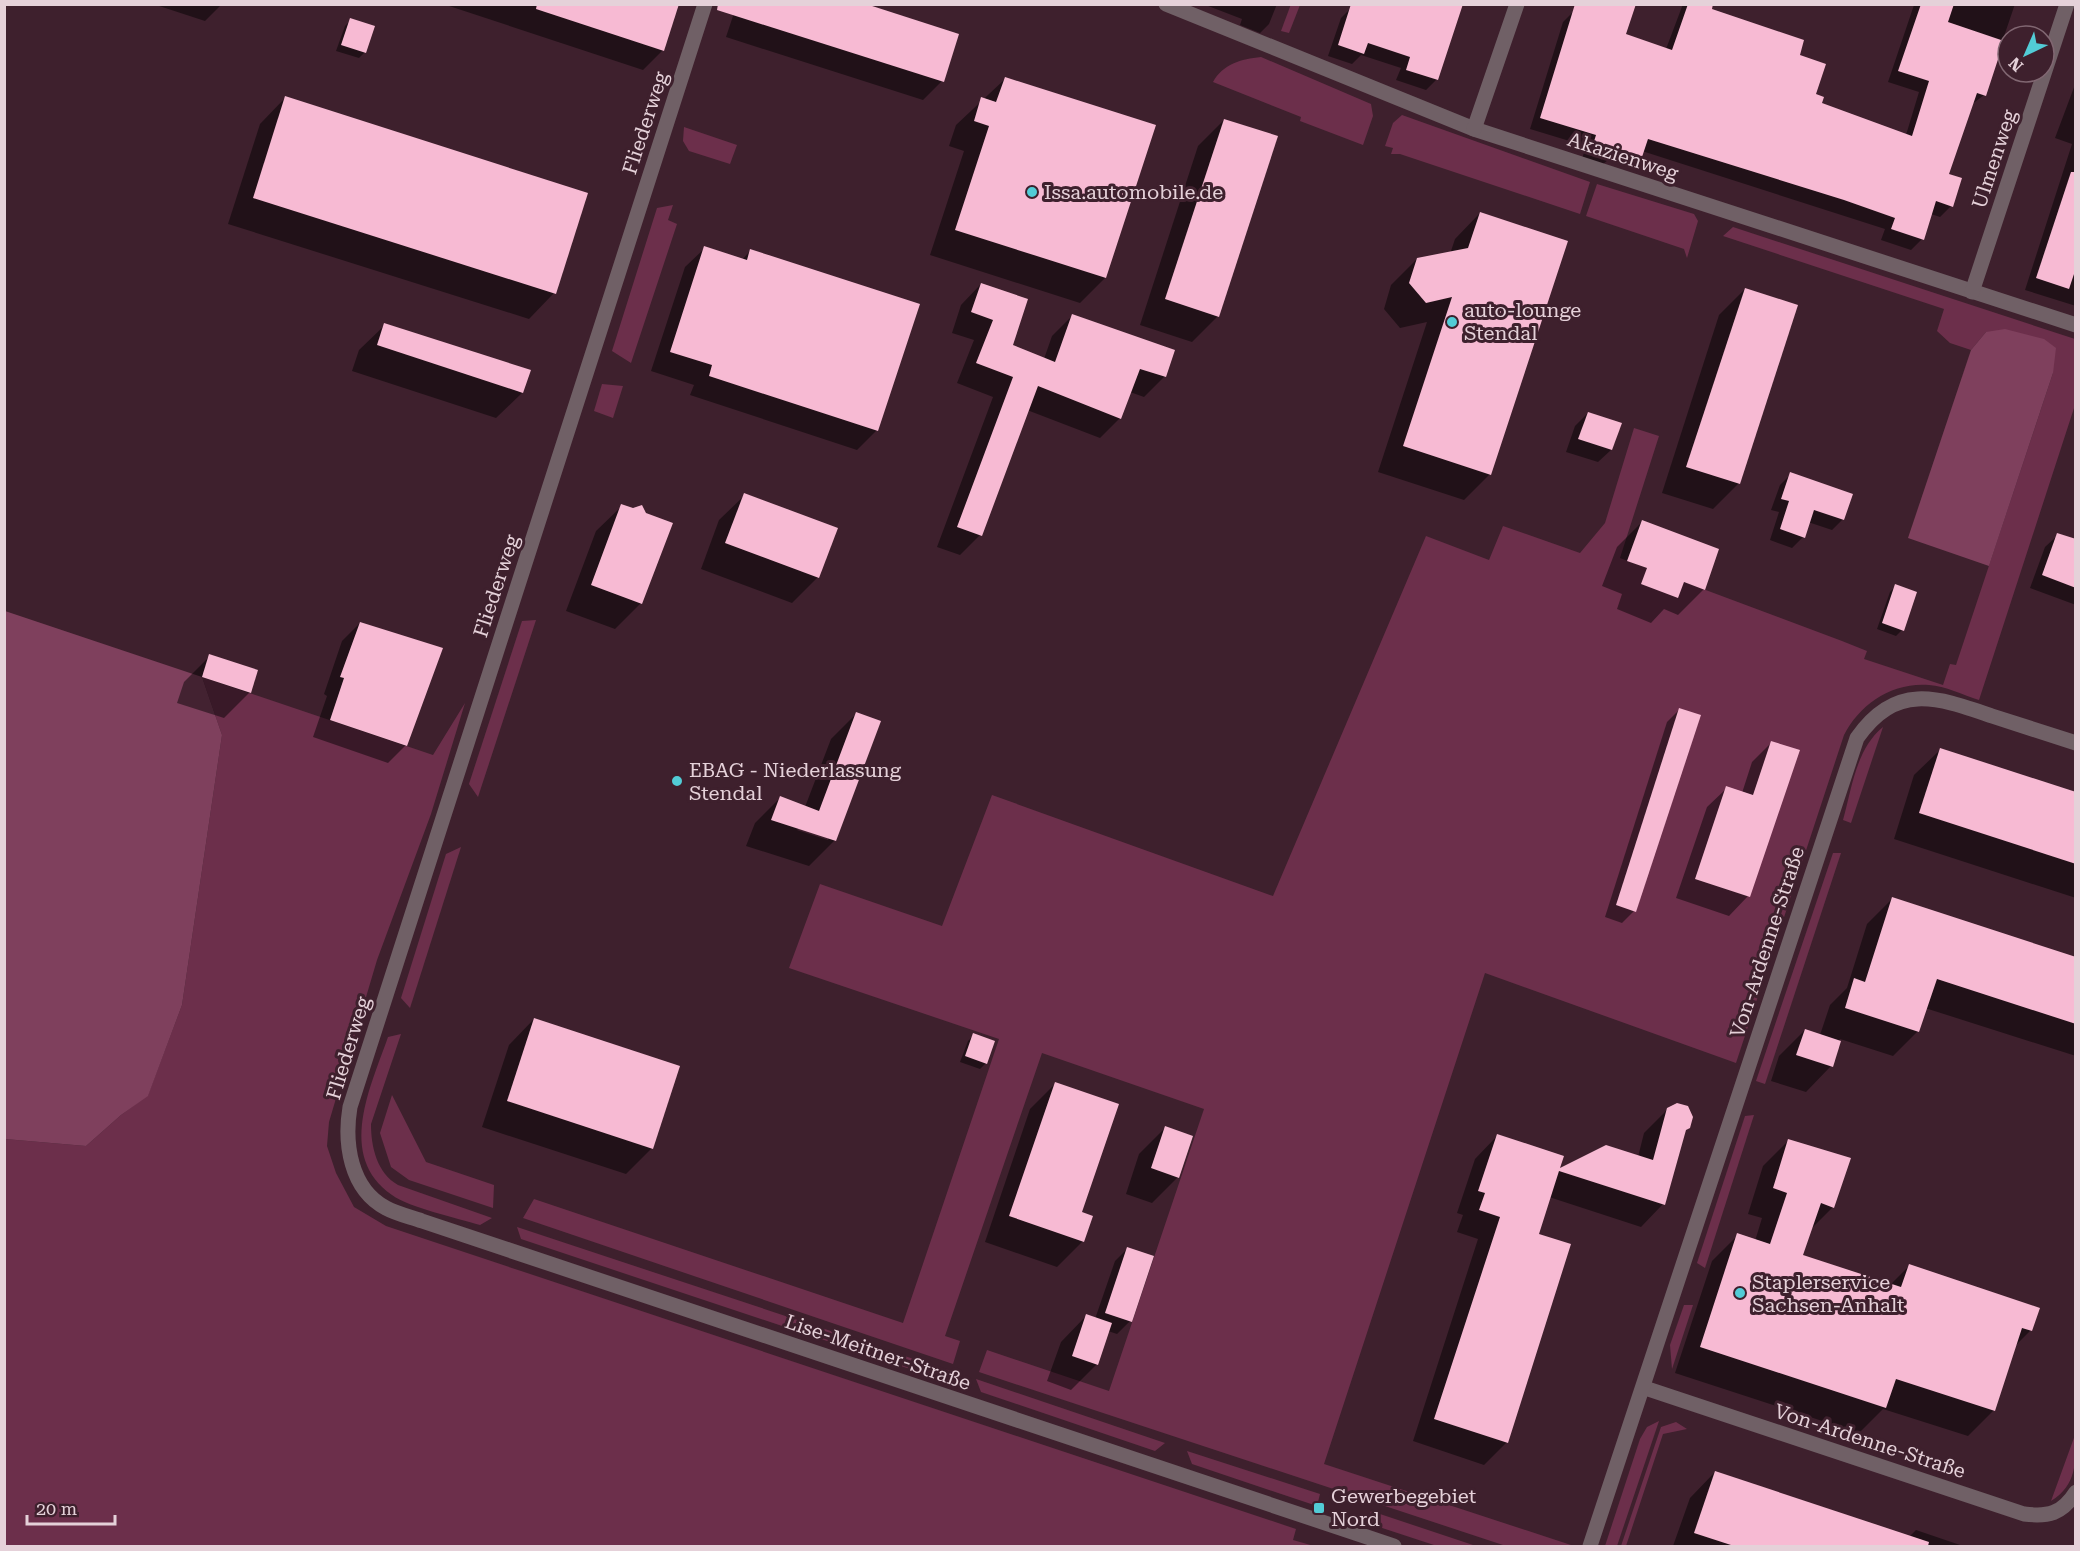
<svg xmlns="http://www.w3.org/2000/svg" width="2080" height="1551" viewBox="0 0 2080 1551" font-family="'Roboto Serif',serif">
	<style>
		.green { fill: #6c2f4b }
		.forest { fill: #7f405d }
		.shadow { fill: #0007; fill-rule: evenodd }
		.building { fill: #f7bad3 }
		.lines { fill: none; stroke-linecap: round; stroke-linejoin: round }
		.street { stroke: #706066; stroke-width: 15 }
		.poi-dot { fill: #52ccd6; stroke: #3e202d; stroke-width: 2 }
		.labels { text-anchor: middle; stroke-width: 6; stroke-linejoin: round; paint-order: stroke }
		.street-label { font-size: 20px; fill: #e5d1d9; stroke: #3e202d }
		.poi-label { font-size: 20px; fill: #e5d1d9; stroke: #3e202d; text-anchor: start }
	</style>
	<rect width="100%" height="100%" fill="#3e202d"/>
	<!-- green -->
	<g class="green">
		<polygon points="1291,4 1300,5 1289,33 1281,31"/>
		<path d="M1261 57 1371 104 1373 116 1363 145 1300 121 1301 117 1213 82C1223 64 1241 59 1261 57Z"/>
		<polygon points="1402,115 1590,182 1580,214 1400,154 1391,154 1393,148 1385,146 1393,123"/>
		<polygon points="684,127 737,145 730,164 689,151 683,141"/>
		<polygon points="1597,184 1694,214 1698,221 1687,258 1684,249 1586,216"/>
		<polygon points="673,205 668,220 677,224 631,363 612,351 657,208"/>
		<path d="M1733 227 2075 339V405L1979 700C1963 695 1945 686 1929 685 1892 682 1860 704 1844 735L1736 1063 1485 973 1324 1464 1574 1546H1506L979 1372 987 1350 1109 1391 1204 1109 1042 1053 945 1336 960 1341 953 1364 523 1218 534 1199 903 1323 999 1039 789 968 820 884 942 926 992 795 1273 896 1426 536 1489 560 1503 526 1580 553 1605 523 1634 428 1659 436 1620 558 1842 641 1867 651 1864 659 1943 685 1950 664 1956 665 2053 373 1986 332 1971 350 1950 343 1937 331 1944 309 1723 236Z"/>
		<polygon points="602,384 623,386 613,418 594,411"/>
		<polygon points="536,620 478,797 469,784 522,621"/>
		<polygon points="202,677 433,755 465,703 431,814 377,960 329,1122 327,1146 336,1173 354,1207 386,1226 425,1239 1296,1529 1293,1540 1314,1546 5,1546 5,1139 86,1146 121,1115 148,1095 182,1005 222,735"/>
		<path d="M1883 727 1851 823 1843 820C1852 788 1856 749 1883 727Z"/>
		<polygon points="461,847 410,1008 401,998 446,854"/>
		<polygon points="1833,853 1841,853 1765,1084 1756,1081"/>
		<path d="M401 1034 371 1124C371 1147 377 1173 398 1185L492 1218 480 1225C457 1218 410 1208 392 1195 336 1156 371 1086 388 1037Z"/>
		<polygon points="392,1095 426,1162 494,1185 493,1208 409,1180 391,1167 380,1133"/>
		<polygon points="1754,1115 1705,1268 1697,1263 1745,1116"/>
		<polygon points="517,1227 861,1341 851,1349 521,1239"/>
		<polygon points="1684,1305 1693,1305 1672,1369 1670,1345"/>
		<polygon points="886,1350 951,1371 943,1380 892,1363"/>
		<polygon points="976,1379 1165,1443 1155,1451 981,1392"/>
		<polygon points="1659,1421 1617,1546 1605,1546 1640,1439 1647,1427"/>
		<polygon points="1676,1422 1687,1429 1663,1434 1626,1546 1621,1546 1661,1427"/>
		<path d="M2075 1435C2076 1462 2077 1485 2051 1501Z"/>
		<polygon points="1187,1451 1320,1494 1317,1506 1192,1464"/>
		<polygon points="1371,1511 1476,1546 1437,1546 1367,1523"/>
	</g>
	<!-- forest -->
	<g class="forest">
		<polygon points="2005,329 2044,339 2056,348 2053,373 1989,566 1908,538 1971,350 1986,332"/>
		<polygon points="5,611 202,677 222,735 182,1005 148,1096 121,1115 86,1146 5,1139"/>
	</g>
	<!-- shadow -->
	<g class="shadow">
		<polygon points="153,4 222,4 205,21"/>
		<polygon points="443,4 678,4 663,50 643,70"/>
		<polygon points="737,4 942,81 923,100 726,37"/>
		<polygon points="1203,4 1277,4 1269,24 1260,33 1240,25 1242,19"/>
		<polygon points="1683,4 1712,4 1710,10 1798,56 1820,104 1906,135 1919,92 1888,82 1914,5 1912,4 2015,4 1984,95 1971,105 1947,175 1951,206 1940,217 1931,214 1922,239 1911,250 1881,240 1885,229 1642,151 1630,167 1608,160 1602,165 1582,159 1586,146 1530,129 1563,22 1574,11 1624,35 1666,49"/>
		<polygon points="1352,7 1437,79 1426,90 1396,80 1401,68 1361,55 1352,64 1328,56 1341,18"/>
		<polygon points="351,20 365,52 359,58 336,51 345,26"/>
		<polygon points="1005,79 1105,278 1080,303 930,255 964,151 949,146 956,125"/>
		<polygon points="2076,82 2076,306 2025,290 2072,144 2055,138"/>
		<polygon points="285,98 554,293 529,319 228,224 260,124"/>
		<polygon points="1224,120 1218,316 1192,342 1140,325 1198,146"/>
		<polygon points="1480,213 1490,474 1464,500 1378,472 1427,322 1400,328 1384,309 1391,285 1417,259 1448,260 1455,239"/>
		<polygon points="705,248 742,260 750,251 877,430 857,450 690,395 694,385 651,371 685,267"/>
		<polygon points="981,284 1011,346 1044,359 1052,336 1072,316 1173,351 1164,377 1144,397 1130,392 1120,418 1100,438 1027,410 980,535 960,555 937,547 993,397 957,383 974,340 952,333 961,305"/>
		<polygon points="1745,289 1796,306 1738,484 1713,509 1662,493 1719,315"/>
		<polygon points="385,325 522,393 496,418 352,371 359,350"/>
		<polygon points="1588,413 1611,450 1598,462 1566,452 1575,426"/>
		<polygon points="1791,474 1843,519 1832,530 1808,522 1803,537 1792,548 1770,540 1779,512 1771,510 1780,485"/>
		<polygon points="745,495 818,577 792,603 701,569 719,520"/>
		<polygon points="622,506 633,510 641,603 615,629 566,611 596,531"/>
		<polygon points="1642,522 1704,589 1678,615 1664,609 1651,623 1617,609 1622,594 1602,586 1617,547"/>
		<polygon points="2058,535 2076,541 2076,605 2030,588 2045,547"/>
		<polygon points="1896,586 1902,630 1896,636 1877,629 1890,592"/>
		<polygon points="360,623 406,745 388,763 313,737 327,696 324,694 342,641"/>
		<polygon points="210,656 256,671 249,693 224,718 177,703 184,682"/>
		<polygon points="1679,710 1634,911 1622,923 1605,917 1667,722"/>
		<path d="M856 714 835 840 809 866 746 846 755 823 780 798 805 807 831 739ZM799 828 829 837 828 840 797 830Z"/>
		<polygon points="1772,742 1748,896 1729,916 1676,898 1707,807 1727,788 1742,793 1752,762"/>
		<polygon points="1940,750 2076,793 2076,898 1894,839 1914,775"/>
		<polygon points="1892,899 2076,958 2076,1056 1925,1008 1918,1031 1893,1056 1840,1039 1831,1066 1806,1092 1771,1081 1779,1056 1805,1030 1820,1035 1830,1005 1847,988 1867,924"/>
		<polygon points="534,1019 652,1148 626,1174 482,1127 509,1045"/>
		<polygon points="974,1035 986,1063 980,1069 960,1062 968,1041"/>
		<polygon points="1055,1084 1080,1213 1083,1241 1057,1267 985,1242 1030,1109"/>
		<polygon points="1667,1110 1684,1131 1663,1204 1641,1227 1549,1197 1537,1235 1507,1442 1484,1465 1413,1441 1478,1239 1457,1232 1463,1215 1457,1213 1475,1159 1497,1136 1558,1171 1638,1157 1644,1133"/>
		<polygon points="1165,1128 1178,1177 1152,1203 1126,1194 1139,1154"/>
		<polygon points="1789,1140 1833,1207 1810,1230 1801,1256 1890,1285 1909,1266 2031,1330 2014,1347 1994,1410 1968,1436 1883,1409 1859,1433 1675,1373 1712,1261 1738,1235 1755,1241 1762,1218 1748,1214 1763,1166"/>
		<polygon points="1128,1248 1130,1321 1117,1334 1108,1331 1097,1364 1071,1390 1047,1381 1061,1342 1086,1316 1095,1319 1115,1261"/>
		<polygon points="1715,1472 1909,1537 1916,1530 1963,1546 1673,1546 1690,1498"/>
	</g>
	<!-- building -->
	<g class="building">
		<polygon points="537,4 679,4 664,51 536,9"/>
		<polygon points="718,4 866,4 959,34 944,82 717,10"/>
		<polygon points="1351,4 1463,4 1438,80 1406,70 1410,57 1368,43 1364,54 1338,45"/>
		<polygon points="1575,4 1636,4 1626,34 1672,50 1688,4 1713,4 1712,9 1804,40 1800,55 1826,64 1816,94 1824,97 1822,103 1912,136 1929,81 1898,71 1921,4 1954,4 1948,22 2004,41 1986,96 1977,93 1949,174 1962,178 1953,207 1936,201 1924,240 1891,229 1895,218 1844,200 1648,139 1642,157 1617,148 1615,155 1592,148 1596,135 1540,118"/>
		<polygon points="350,18 375,26 366,53 341,45"/>
		<polygon points="1005,77 1156,125 1106,278 955,230 989,126 974,121 981,97 996,102"/>
		<polygon points="285,96 588,193 556,294 253,198"/>
		<polygon points="1224,119 1278,136 1219,317 1165,299"/>
		<polygon points="2071,172 2076,172 2076,268 2069,289 2036,278"/>
		<polygon points="1480,212 1568,241 1491,475 1403,446 1452,297 1426,303 1409,283 1417,258 1468,248"/>
		<polygon points="704,246 747,260 750,249 920,304 878,431 709,376 712,365 670,352"/>
		<polygon points="981,283 1028,299 1013,345 1055,362 1072,314 1175,350 1166,377 1140,369 1121,419 1038,386 982,536 957,527 1013,377 976,363 993,320 971,312"/>
		<polygon points="1745,288 1798,305 1740,484 1686,467"/>
		<polygon points="384,323 531,370 523,393 377,345"/>
		<polygon points="1588,412 1622,423 1612,450 1578,439"/>
		<polygon points="1790,472 1853,494 1844,520 1814,510 1805,538 1780,529 1789,501 1781,499"/>
		<polygon points="744,493 838,528 819,578 725,543"/>
		<polygon points="621,504 633,508 642,505 646,513 673,523 642,604 591,585"/>
		<polygon points="1642,520 1719,549 1705,590 1684,582 1678,598 1641,584 1647,568 1627,561"/>
		<polygon points="2057,533 2076,539 2076,588 2042,575"/>
		<polygon points="1895,584 1917,592 1904,631 1882,623"/>
		<polygon points="360,622 443,648 407,746 330,720 344,678 340,677"/>
		<polygon points="209,654 258,670 251,693 202,677"/>
		<polygon points="1679,708 1701,715 1636,912 1616,905"/>
		<polygon points="856,712 881,721 836,841 771,820 780,796 819,811"/>
		<polygon points="1771,741 1800,750 1750,897 1695,879 1726,786 1753,795"/>
		<polygon points="1940,748 2076,792 2076,864 1919,813"/>
		<polygon points="1892,897 2076,957 2076,1024 1937,979 1919,1032 1845,1008 1854,978 1865,982"/>
		<polygon points="534,1018 680,1066 653,1149 507,1101"/>
		<polygon points="1805,1029 1841,1041 1833,1067 1796,1055"/>
		<polygon points="973,1033 995,1041 987,1064 965,1056"/>
		<polygon points="1055,1082 1119,1104 1082,1212 1093,1216 1084,1242 1009,1216"/>
		<polygon points="1677,1103 1688,1106 1693,1117 1690,1128 1686,1130 1665,1205 1559,1171 1539,1234 1571,1244 1508,1443 1434,1419 1500,1217 1479,1210 1485,1193 1478,1191 1497,1134 1564,1156 1560,1168 1606,1145 1653,1160 1667,1108"/>
		<polygon points="1165,1126 1193,1136 1179,1178 1151,1168"/>
		<polygon points="1788,1139 1851,1158 1834,1208 1821,1203 1803,1255 1901,1287 1909,1264 2040,1308 2032,1331 2022,1328 1995,1411 1896,1379 1886,1408 1700,1347 1737,1233 1770,1244 1787,1193 1773,1188"/>
		<polygon points="1127,1247 1154,1256 1132,1322 1105,1313"/>
		<polygon points="1086,1314 1112,1323 1098,1365 1072,1356"/>
		<polygon points="1715,1471 1929,1542 1928,1546 1734,1546 1694,1533"/>
	</g>
	<g class="lines">
		<!-- street -->
		<g class="street">
			<path d="M705 4 350 1107C344 1143 350 1189 386 1208 397 1214 411 1217 422 1221L1394 1546"/>
			<polyline points="1166,4 1474,129 2076,325"/>
			<polyline points="1474,129 1517,4"/>
			<polyline points="1972,292 2067,4"/>
			<path d="M1645 1388 2024 1514C2048 1517 2062 1514 2076 1492"/>
			<path d="M1590 1546 1857 738C1896 682 1937 697 1992 716 2020 725 2048 734 2076 743"/>
		</g>
	</g>
	<!-- markers -->
	<g class="poi-dot">
		<circle cx="1032" cy="192" r="6"/>
		<circle cx="1452" cy="322" r="6"/>
		<circle cx="677" cy="781" r="6"/>
		<circle cx="1740" cy="1293" r="6"/>
		<rect x="1313" y="1502" width="12" height="12" rx="3"/>
	</g>
	<g class="labels">
		<!-- street labels -->
		<g class="street-label">
			<text transform="translate(645 123) rotate(-72)" y="7">Fliederweg</text>
			<text transform="translate(1623 156) rotate(18)" y="7">Akazienweg</text>
			<text transform="translate(1994 159) rotate(-72)" y="7">Ulmenweg</text>
			<text transform="translate(496 586) rotate(-72)" y="7">Fliederweg</text>
			<text transform="translate(1767 942) rotate(-72)" y="7">Von-Ardenne-Straße</text>
			<text transform="translate(348 1048) rotate(-73)" y="7">Fliederweg</text>
			<text transform="translate(878 1352) rotate(19)" y="7">Lise-Meitner-Straße</text>
			<text transform="translate(1870 1441) rotate(18)" y="7">Von-Ardenne-Straße</text>
		</g>
		<!-- poi labels -->
		<g class="poi-label">
			<text x="1044" y="199">Issa.automobile.de</text>
			<text x="1464" y="317">auto-lounge<tspan x="1464" dy="23">Stendal</tspan></text>
			<text x="689" y="777">EBAG - Niederlassung<tspan x="689" dy="23">Stendal</tspan></text>
			<text x="1752" y="1289">Staplerservice<tspan x="1752" dy="23">Sachsen-Anhalt</tspan></text>
			<text x="1331" y="1503">Gewerbegebiet<tspan x="1331" dy="23">Nord</tspan></text>
		</g>
	</g>
	<!-- border -->
	<rect width="2080" height="1551" fill="none" stroke="#e5d1d9" stroke-width="12"/>
	<!-- north arrow -->
	<g transform="translate(2026 54) rotate(224)"><circle r="28" fill="#3e202d" stroke="#816772" stroke-width="1.5"/>
	<path d="M0-4.5L10 22L0 15L-10 22Z" fill="#52ccd6"/>
	<text y="-9" font-size="16" font-weight="bold" text-anchor="middle" fill="#e5d1d9">N</text>
	</g>
	<!-- scale -->
	<path d="M27 1515v9h88v-9" fill="none" stroke="#e5d1d9" stroke-width="3"/>
	<text x="36" y="1515" font-size="18" fill="#e5d1d9" stroke="#3e202d" stroke-width="4.5" paint-order="stroke">20 m</text>
</svg>
